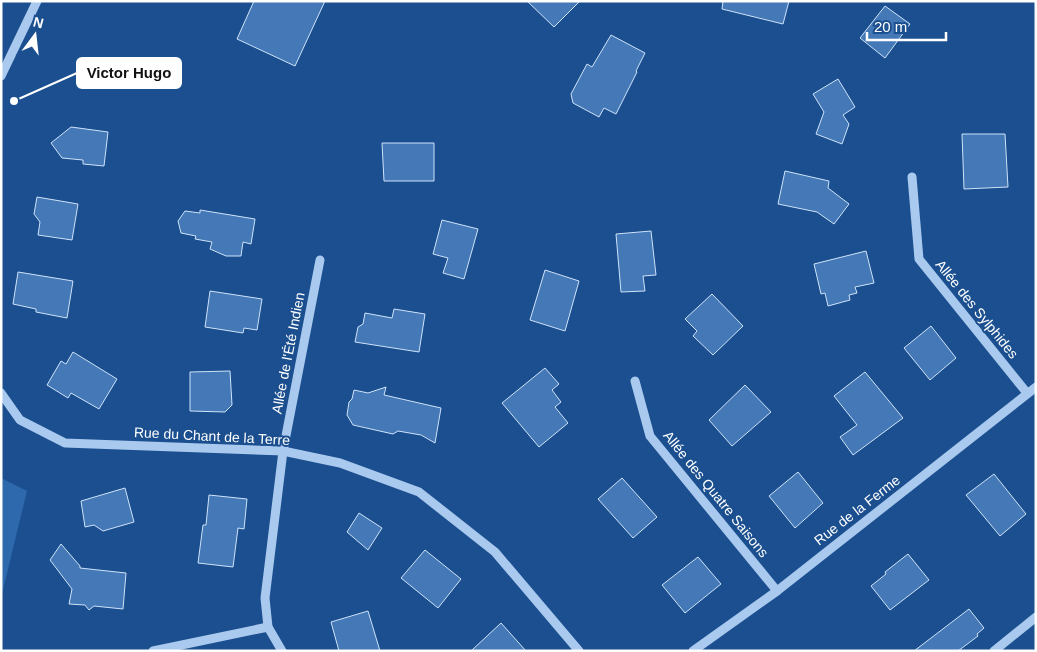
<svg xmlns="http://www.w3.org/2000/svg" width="1037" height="652" viewBox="0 0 1037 652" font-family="Helvetica,sans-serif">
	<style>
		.green { fill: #2e69ad }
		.building { fill: #4478b7; stroke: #cfe3fa }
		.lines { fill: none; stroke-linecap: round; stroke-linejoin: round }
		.minor { stroke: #a9c9ee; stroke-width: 9 }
		.labels { text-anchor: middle; stroke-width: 4; stroke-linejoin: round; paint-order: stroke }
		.street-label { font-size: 14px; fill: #fff; stroke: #1b4f8f }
		.leader { fill: none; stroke: #fff; stroke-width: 2 }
		.callout-dot { fill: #fff; stroke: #1b4f8f; stroke-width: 2 }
		.callout { fill: #fff; stroke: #fff; stroke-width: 2 }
		.callout-label { font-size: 15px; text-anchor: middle; font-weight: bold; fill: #111 }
	</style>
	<rect width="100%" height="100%" fill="#1b4f8f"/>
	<!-- green -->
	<polygon class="green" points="1,478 27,491 1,598"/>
	<!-- building -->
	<g class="building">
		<polygon points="254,1 325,1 295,66 237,39"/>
		<polygon points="527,1 580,1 554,27"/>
		<polygon points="723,1 789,1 783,24 722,9"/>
		<polygon points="885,6 910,24 885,58 860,38"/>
		<polygon points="611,35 645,53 636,71 637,72 616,114 604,108 599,117 573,103 571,94 587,64 592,67"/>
		<polygon points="838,79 855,107 843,115 849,124 842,144 816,134 824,112 813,94"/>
		<polygon points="71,127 108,132 104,166 83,164 83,160 62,158 51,143"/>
		<polygon points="962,134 1005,134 1008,187 964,189"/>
		<polygon points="382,143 434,143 434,181 384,181"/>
		<polygon points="785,171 829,181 828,188 849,204 834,224 817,212 778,204"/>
		<polygon points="37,197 78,204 72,240 38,235 40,222 34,214"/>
		<polygon points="200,210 255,219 251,244 243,242 241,256 226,256 210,249 212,242 195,239 196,236 181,233 178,221 185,211 200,213"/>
		<polygon points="442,220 478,229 464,279 443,273 448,258 433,254"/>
		<polygon points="651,231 656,275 643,276 645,291 621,292 616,234"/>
		<polygon points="866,251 874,283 855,287 857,293 849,295 850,300 828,306 825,293 821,294 814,264"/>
		<polygon points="545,270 579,281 565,331 530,320"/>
		<polygon points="18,272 73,281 67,318 36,312 36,309 13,304"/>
		<polygon points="210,291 262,299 257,330 244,328 243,333 205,327"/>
		<polygon points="712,294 743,326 713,355 693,336 697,331 685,319"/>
		<polygon points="394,309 425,314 419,352 355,342 358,327 363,324 365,313 392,318"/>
		<polygon points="931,326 956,358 930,380 904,348"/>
		<polygon points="73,352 117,379 99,409 71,393 68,398 47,385 61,361 66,364"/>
		<polygon points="545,368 559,384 552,390 561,402 555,407 568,423 539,447 502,403"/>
		<polygon points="230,371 232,405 225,412 190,411 190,372"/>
		<polygon points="865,372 903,418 853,455 840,437 857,425 834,396"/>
		<polygon points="745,385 771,412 732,446 709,420"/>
		<polygon points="386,387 384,395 441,408 435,443 421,435 398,431 393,434 353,425 347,415 349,402 352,399 354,390 368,393"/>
		<polygon points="798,472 823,503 795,528 769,496"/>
		<polygon points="994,474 1026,514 1000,536 966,495"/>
		<polygon points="622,478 657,517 633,538 598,499"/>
		<polygon points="125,488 134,522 103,531 94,525 85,527 81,501"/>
		<polygon points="209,495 247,499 244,529 238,528 233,567 198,563 203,525 206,525"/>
		<polygon points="359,513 382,528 368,550 347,532"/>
		<polygon points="61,544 80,566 80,568 126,573 123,609 94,606 89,610 85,605 69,604 72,589 50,560"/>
		<polygon points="425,550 461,579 438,608 401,578"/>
		<polygon points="908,554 929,580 890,610 871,586 886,574 885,572"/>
		<polygon points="698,557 721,584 685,613 662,585"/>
		<polygon points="969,609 984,628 977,634 978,636 958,651 914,651"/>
		<polygon points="368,611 380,651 339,651 331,622"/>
		<polygon points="501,623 526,651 471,651"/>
	</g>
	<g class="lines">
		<!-- minor -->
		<g class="minor">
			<polyline points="1,76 37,1"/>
			<polyline points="912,177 919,259 1027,393"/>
			<polyline points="635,381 650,436 777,591"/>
			<polyline points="1,393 20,420 65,443 283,451 340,463 419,492 495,552 579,651"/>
			<polyline points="153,651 268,627"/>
			<polyline points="282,651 268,627 265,598 283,451 320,260"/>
			<polyline points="693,651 777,591 1036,387"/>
			<polyline points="994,651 1036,617"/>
		</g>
	</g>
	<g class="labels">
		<!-- street labels -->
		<g class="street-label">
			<text transform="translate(977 309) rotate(51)" y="5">Allée des Sylphides</text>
			<text transform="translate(288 353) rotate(-79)" y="5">Allée de l'Été Indien</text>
			<text transform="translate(212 436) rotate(3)" y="5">Rue du Chant de la Terre</text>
			<text transform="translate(716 494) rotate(51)" y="5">Allée des Quatre Saisons</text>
			<text transform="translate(857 510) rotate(-38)" y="5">Rue de la Ferme</text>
		</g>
	</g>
	<!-- callouts -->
	<path class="leader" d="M14 101L77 73"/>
	<circle class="callout-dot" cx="14" cy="101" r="5"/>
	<rect class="callout" x="77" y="58" width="104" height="30" rx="5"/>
	<g class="callout-label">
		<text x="129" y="78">Victor Hugo</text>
	</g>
	<!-- border -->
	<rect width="1037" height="652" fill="none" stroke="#ffffff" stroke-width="5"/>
	<!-- north arrow -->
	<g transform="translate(35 35) rotate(15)" stroke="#1b4f8f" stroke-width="4" paint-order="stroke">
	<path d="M0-4L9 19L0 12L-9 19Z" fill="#ffffff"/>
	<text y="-8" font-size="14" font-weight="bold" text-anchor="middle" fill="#ffffff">N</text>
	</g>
	<!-- scale -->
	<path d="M867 32v8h79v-8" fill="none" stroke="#ffffff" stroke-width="2.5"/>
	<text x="874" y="32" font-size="15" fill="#ffffff" stroke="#1b4f8f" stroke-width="4" paint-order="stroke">20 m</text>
</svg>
